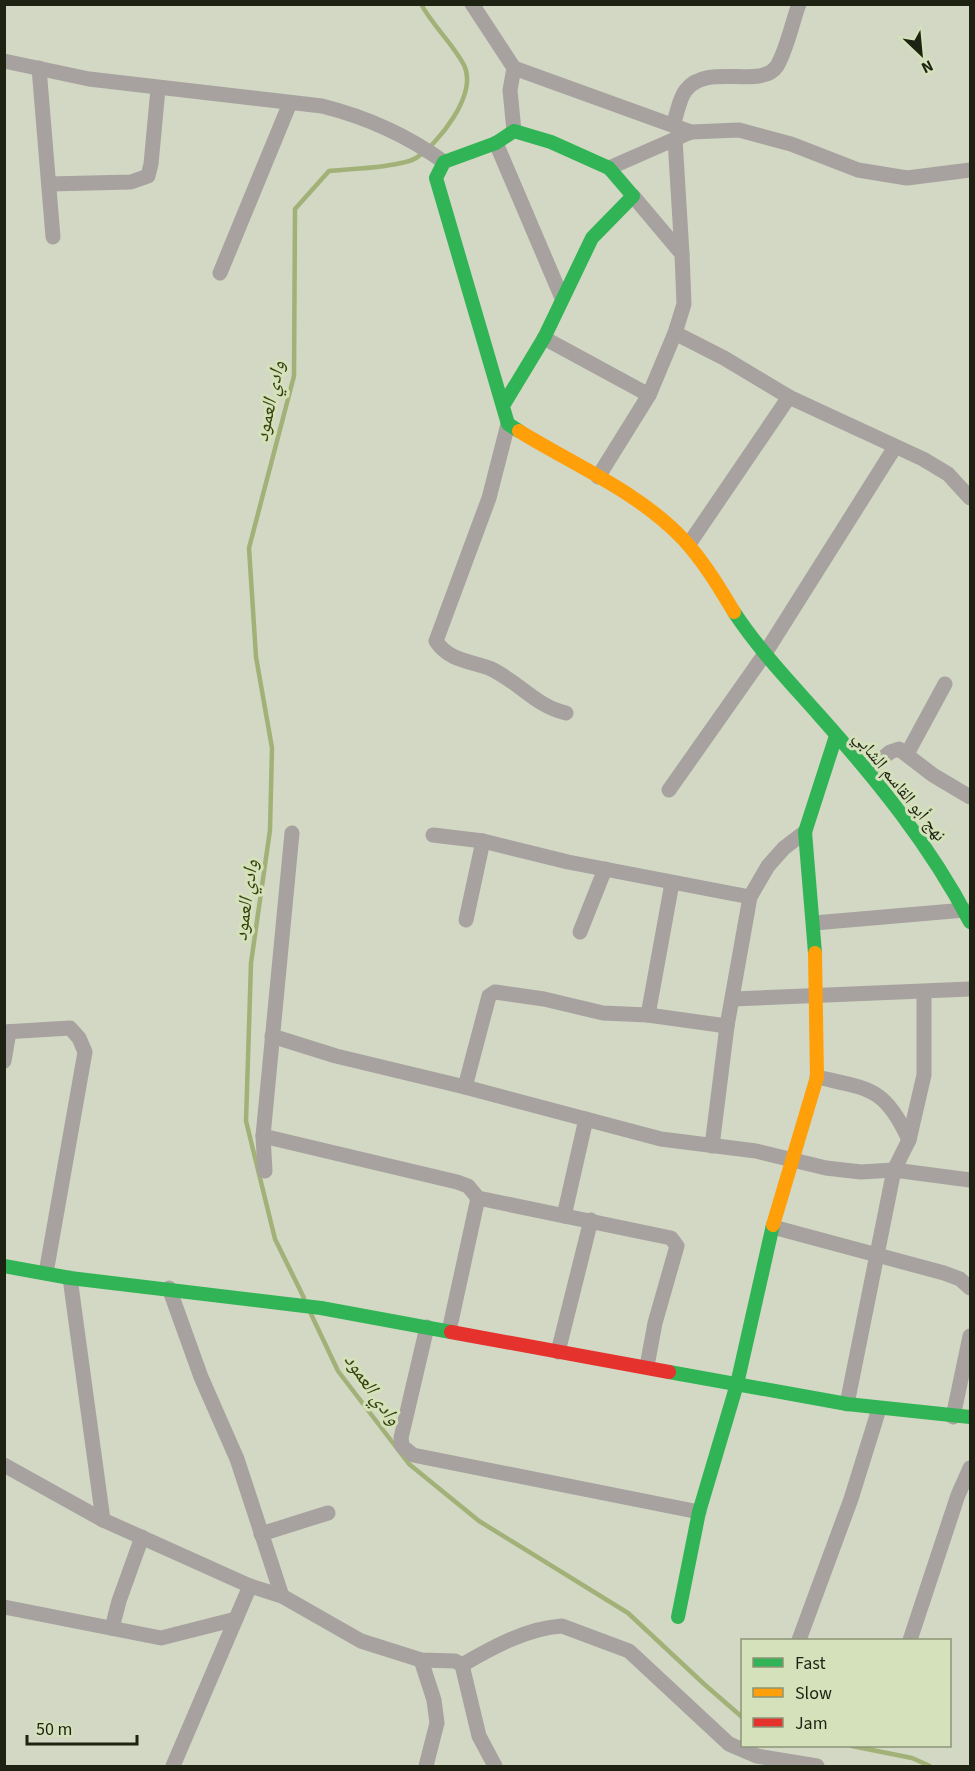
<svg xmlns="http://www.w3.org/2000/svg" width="975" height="1771" viewBox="0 0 975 1771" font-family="'Source Sans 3','Noto Naskh Arabic',sans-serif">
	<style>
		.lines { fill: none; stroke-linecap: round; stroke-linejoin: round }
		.stream { stroke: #a2b178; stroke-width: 4.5 }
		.street { stroke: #a7a2a0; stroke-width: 15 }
		.fast { stroke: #30b455; stroke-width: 14 }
		.slow { stroke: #ff9f0a; stroke-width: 14 }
		.jam { stroke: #e5322d; stroke-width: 14 }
		.labels { text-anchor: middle; stroke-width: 6; stroke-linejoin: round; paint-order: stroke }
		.street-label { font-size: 18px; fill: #1e2213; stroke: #d5e1ba }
		.water-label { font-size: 20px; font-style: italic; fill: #37430c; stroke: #d5e1ba }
	</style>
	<rect width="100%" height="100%" fill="#d2d8c3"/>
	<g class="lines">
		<!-- stream -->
		<g class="stream">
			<path d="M304 1298 275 1239 246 1121 251 963 270 830 272 748 256 657 249 548 294 376 295 209 329 171C349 169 401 167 416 158 439 143 478 94 464 65 453 44 433 26 421 4"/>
			<polyline points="311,1314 338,1371 409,1464 479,1521 628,1613 704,1684 742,1717"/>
			<polyline points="852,1746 912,1758 930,1766"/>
		</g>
		<!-- street -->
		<g class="street">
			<polyline points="472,4 514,68 691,132 609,168"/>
			<path d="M4 61 89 79 322 106C366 117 408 136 444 162"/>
			<polyline points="39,68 53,237"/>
			<polyline points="514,68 510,90 514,131"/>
			<path d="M673 125C677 115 679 98 686 90 707 62 761 90 777 66 787 49 792 23 799 4"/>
			<polyline points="691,132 739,130 791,144 858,170 907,178 970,170"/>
			<polyline points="675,139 682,254"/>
			<polyline points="496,143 562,298"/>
			<polyline points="49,184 131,182 148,176 151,164 158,89"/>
			<polyline points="633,196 682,254 684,304 675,333"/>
			<polyline points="220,273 290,103"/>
			<polyline points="544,338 649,395"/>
			<polyline points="789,397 923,459 948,474 970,498"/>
			<path d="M508 424 489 498 436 641C448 660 469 661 489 668 517 680 535 706 566 713"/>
			<polyline points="598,477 649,395 675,333 724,358 789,397 689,544"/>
			<polyline points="907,754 945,684"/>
			<polyline points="868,771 890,752 899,749 933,775 970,797"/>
			<polyline points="669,790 764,655 895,447"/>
			<polyline points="433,835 483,841 568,862 750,897"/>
			<polyline points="466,920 483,841"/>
			<polyline points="814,923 965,910"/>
			<polyline points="580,932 605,869"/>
			<polyline points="733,999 970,989"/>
			<polyline points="648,1015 672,883"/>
			<polyline points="4,1032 70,1028 79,1038 85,1052 46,1273"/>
			<polyline points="272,1036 336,1056 465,1087 661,1139 756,1151 826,1168 861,1172 894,1170 970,1180"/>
			<polyline points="4,1061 9,1032"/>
			<path d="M817 1077C869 1089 885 1087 909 1140"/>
			<polyline points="465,1087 489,996 495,992 544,999 603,1013 648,1015 727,1026"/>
			<polyline points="263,1136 457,1182 468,1186 478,1198 671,1238 677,1246 655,1323 647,1366"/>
			<polyline points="712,1146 727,1026 750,897 768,866 784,848 805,832"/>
			<polyline points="265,1171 263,1136 292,833"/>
			<polyline points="564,1216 586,1119"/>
			<polyline points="773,1227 944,1273 960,1279 970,1288"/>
			<polyline points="70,1278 103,1520"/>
			<polyline points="169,1288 201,1377 237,1459 282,1596"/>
			<polyline points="427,1327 401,1438 402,1446 413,1455 699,1512"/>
			<polyline points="449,1331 478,1198"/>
			<polyline points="558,1352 591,1220"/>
			<polyline points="847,1404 894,1170 909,1140 924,1075 924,992"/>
			<polyline points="953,1417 970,1336"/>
			<polyline points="4,1465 103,1520 250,1586 282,1596 361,1641 421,1660 455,1661 462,1665 479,1736 495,1766"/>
			<polyline points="261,1534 328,1513"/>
			<polyline points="4,1607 161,1638 236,1619"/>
			<polyline points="112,1628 119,1601 142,1537"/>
			<polyline points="799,1640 851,1499 879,1409"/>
			<polyline points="910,1640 958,1495 970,1468"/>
			<polyline points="421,1660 434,1700 437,1723 426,1766"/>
			<path d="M462 1665C491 1648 527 1628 562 1626L629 1651 729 1744 757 1756 817 1766"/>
			<polyline points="173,1766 250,1586"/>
		</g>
		<!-- fast -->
		<g class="fast">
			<polyline points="504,404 544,338 592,238 633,196 609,168 551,142 514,131 496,143 444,162 436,178 508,424 519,431"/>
			<path d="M734 612C759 650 789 681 819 715 876 779 930 845 970 922"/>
			<polyline points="815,953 805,832 836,736"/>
			<polyline points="4,1266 70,1278 321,1308 451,1332"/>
			<polyline points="669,1372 847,1404 970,1417"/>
			<polyline points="678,1617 699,1512 737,1384 773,1225"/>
		</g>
		<!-- slow -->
		<g class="slow">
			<path d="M519 431C574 465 639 492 684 540 704 562 719 587 734 612"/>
			<polyline points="773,1225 817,1077 815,953"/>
		</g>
		<!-- jam -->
		<polyline class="jam" points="451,1332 669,1372"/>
	</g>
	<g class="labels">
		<!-- street labels -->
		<g class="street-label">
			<text transform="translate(900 786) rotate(51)" y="6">نهج أبو القاسم الشابي</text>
		</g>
		<!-- water labels -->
		<g class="water-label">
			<text transform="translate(269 401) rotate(-78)" y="7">وادي العمود</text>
			<text transform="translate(245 900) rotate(-82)" y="7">وادي العمود</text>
			<text transform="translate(373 1389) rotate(55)" y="7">وادي العمود</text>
		</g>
	</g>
	<!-- border -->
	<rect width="975" height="1771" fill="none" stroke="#1e2213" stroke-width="12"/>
	<!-- legend -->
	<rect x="741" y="1639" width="210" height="108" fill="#d5e1ba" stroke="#8c9577" stroke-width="1.5"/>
	<rect x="753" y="1658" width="30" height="9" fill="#30b455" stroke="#8c9577" stroke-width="1.5"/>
	<text x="795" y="1669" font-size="18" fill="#1e2213">Fast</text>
	<rect x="753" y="1688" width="30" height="9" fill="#ff9f0a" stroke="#8c9577" stroke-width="1.5"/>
	<text x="795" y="1699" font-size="18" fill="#1e2213">Slow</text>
	<rect x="753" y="1718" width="30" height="9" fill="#e5322d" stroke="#8c9577" stroke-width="1.5"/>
	<text x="795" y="1729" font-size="18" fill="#1e2213">Jam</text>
	<!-- north arrow -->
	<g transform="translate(921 54) rotate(154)" stroke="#d5e1ba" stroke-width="4.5" paint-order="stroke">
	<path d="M0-4.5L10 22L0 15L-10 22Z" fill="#1e2213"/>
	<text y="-9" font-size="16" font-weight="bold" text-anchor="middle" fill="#1e2213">N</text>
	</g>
	<!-- scale -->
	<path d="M27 1735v9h110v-9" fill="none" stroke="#1e2213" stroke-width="3"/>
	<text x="36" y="1735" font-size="18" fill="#1e2213" stroke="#d5e1ba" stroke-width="4.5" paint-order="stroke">50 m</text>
</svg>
